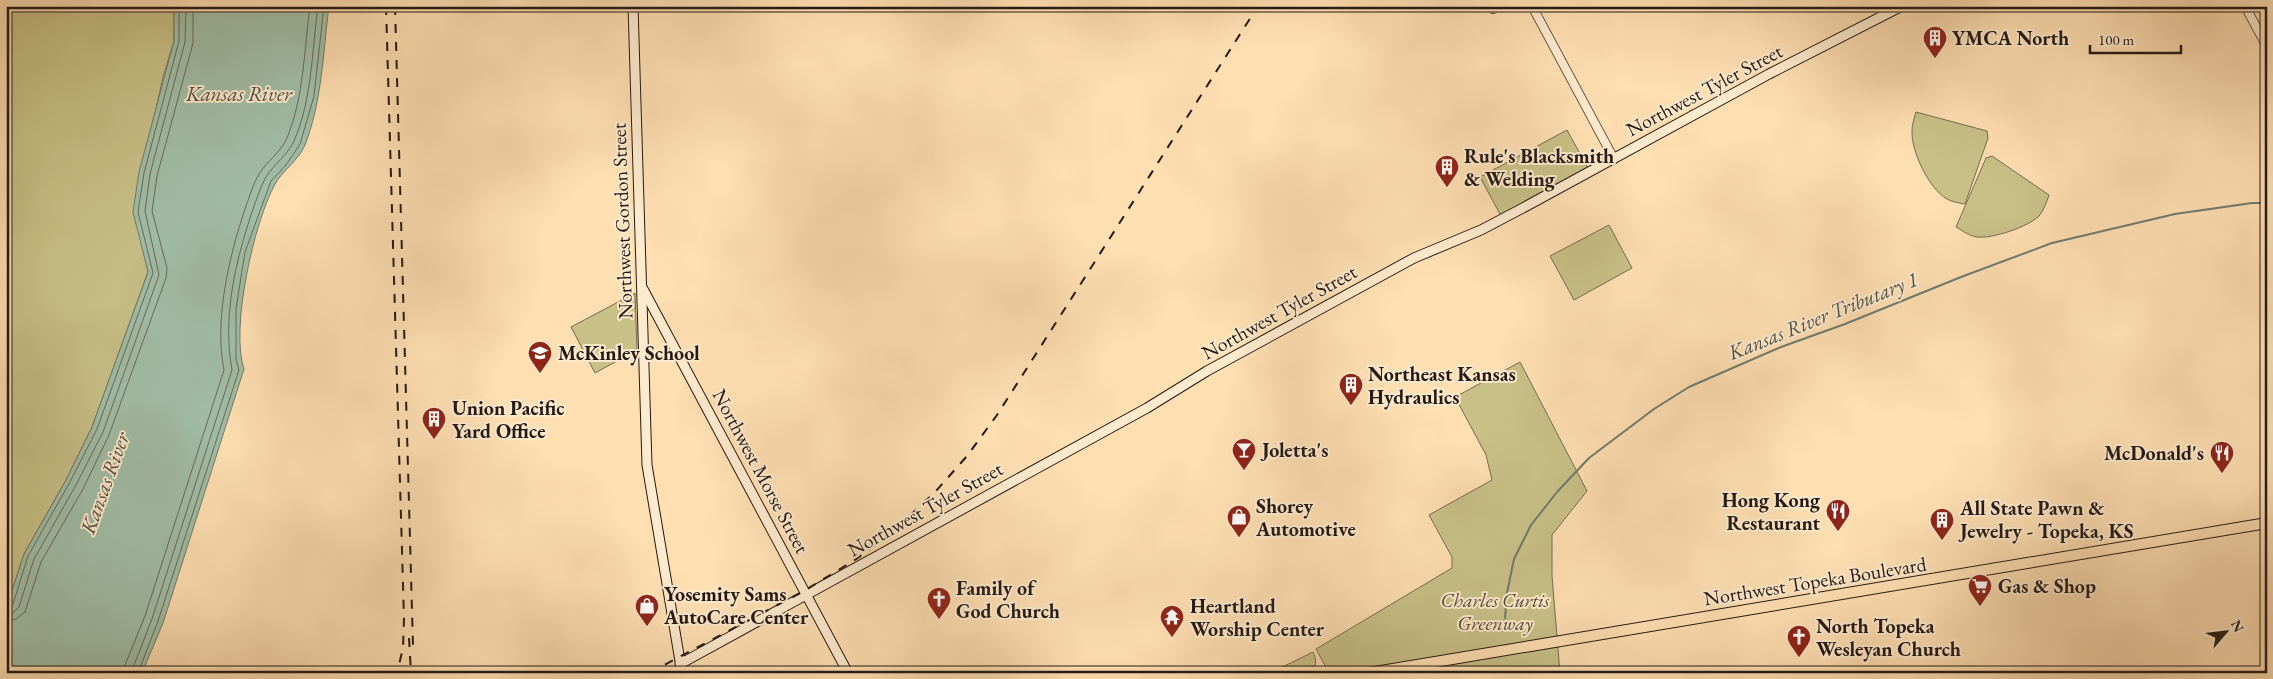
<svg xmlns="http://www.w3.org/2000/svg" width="2273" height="679" viewBox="0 0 2273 679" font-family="'EB Garamond',serif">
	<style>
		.green { fill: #c8c087; stroke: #766c4e }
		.water { fill: #a1bda6; stroke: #6f7b6c }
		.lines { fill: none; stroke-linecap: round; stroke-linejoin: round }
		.shore { stroke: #636b5d; stroke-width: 1 }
		.stream { stroke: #6f7b6c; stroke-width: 2 }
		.tertiary-casing { stroke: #5b4a3c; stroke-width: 10 }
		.secondary-casing { stroke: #251914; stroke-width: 11 }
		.primary-casing { stroke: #251914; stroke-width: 12 }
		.tertiary { stroke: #feeacd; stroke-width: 8 }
		.secondary { stroke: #feeacd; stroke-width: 9 }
		.primary { stroke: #fedfb2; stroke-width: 10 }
		.rail { stroke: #251914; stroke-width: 2; stroke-dasharray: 9 9; stroke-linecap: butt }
		.labels { text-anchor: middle; stroke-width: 4; stroke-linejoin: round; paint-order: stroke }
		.poi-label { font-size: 20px; font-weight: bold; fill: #251914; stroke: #feeacd; text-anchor: start }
		.street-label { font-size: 20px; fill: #251914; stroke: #feeacd }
		.park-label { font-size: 20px; font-style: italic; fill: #564b36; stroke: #feeacd }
		.water-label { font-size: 21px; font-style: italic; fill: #505247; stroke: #feeacd }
	</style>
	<rect width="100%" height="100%" fill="#fedfb2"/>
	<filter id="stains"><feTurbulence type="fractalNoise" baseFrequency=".004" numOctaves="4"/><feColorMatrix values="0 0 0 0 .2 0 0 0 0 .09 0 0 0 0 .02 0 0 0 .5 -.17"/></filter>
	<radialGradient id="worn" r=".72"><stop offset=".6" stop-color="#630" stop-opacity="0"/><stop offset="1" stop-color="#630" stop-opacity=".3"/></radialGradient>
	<!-- green -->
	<g class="green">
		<polygon points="6,6 174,6 174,41 163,77 153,123 144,250 148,272 92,427 66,480 24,554 6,609"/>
		<path d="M1916 112 1987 131 1988 138 1965 204C1959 203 1952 202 1947 199 1929 189 1911 151 1912 131 1912 125 1914 119 1916 112Z"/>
		<polygon points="1567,130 1589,170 1501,216 1480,177"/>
		<path d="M1992 156 2049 195C2047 201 2044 210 2039 216 2028 227 1992 239 1977 237 1969 236 1963 231 1956 227L1986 158Z"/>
		<polygon points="1609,225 1632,268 1574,300 1550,256"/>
		<polygon points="635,293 637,350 595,373 571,327"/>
		<polygon points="1520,362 1587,491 1552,535 1552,576 1560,673 1329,673 1316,649 1452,568 1452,557 1429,515 1492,480 1486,455 1455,397"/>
		<path d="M1313 652C1317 659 1317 668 1309 673H1270Z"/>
	</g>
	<!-- water -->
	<path class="water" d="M174 6H329C323 53 322 101 305 145 298 161 283 170 275 184 254 222 230 329 244 369L163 623 142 673H6V609L24 554 66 480 92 427 148 272 133 212 139 172 174 41Z"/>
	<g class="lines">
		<!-- shore -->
		<g class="shore">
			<polyline points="6,607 13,604 28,556 70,482 97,429 153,273 138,212 144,173 179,41 179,6"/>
			<polyline points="6,614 14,612 19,607 34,559 76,485 103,432 159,275 145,211 150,174 185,42 186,6"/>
			<polyline points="6,621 16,619 25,612 41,562 83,489 109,435 166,278 167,268 152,211 157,176 193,43 193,6"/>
			<path d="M124 673 125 665 145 616 224 370C214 320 229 257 245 209 249 198 253 184 259 174 267 161 281 152 287 138 304 97 304 50 310 6"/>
			<path d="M131 673 152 619 232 370C222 317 236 259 253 209 257 199 260 187 266 177 274 164 287 156 294 141 312 100 312 50 318 6"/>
			<polyline points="138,673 158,621 239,370 236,360 236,309 245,252 271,181 286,165 300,144 314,96 324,6"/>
		</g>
		<!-- stream -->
		<polyline class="stream" points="1505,618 1507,593 1514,559 1531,525 1557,492 1589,458 1654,409 1689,387 1781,347 1845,324 1961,277 2052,243 2175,214 2252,203 2267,203"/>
		<defs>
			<g id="tertiary">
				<polyline points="1492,6 1493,9 1499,6"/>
				<polyline points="1532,6 1614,159"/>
				<polyline points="2245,6 2267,47"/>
			</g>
			<g id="secondary">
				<polyline points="633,6 647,465 682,673"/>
				<polyline points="642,287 848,673"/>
				<polyline points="680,664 1147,408 1207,371 1414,258 1481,230 1521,209 1769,74 1902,6"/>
			</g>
			<polyline id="primary" points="1369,673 2267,523"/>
		</defs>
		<!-- tertiary casing -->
		<use href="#tertiary" class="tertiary-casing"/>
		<!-- secondary casing -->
		<use href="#secondary" class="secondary-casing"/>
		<!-- primary casing -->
		<use href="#primary" class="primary-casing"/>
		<!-- tertiary -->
		<use href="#tertiary" class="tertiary"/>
		<!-- secondary -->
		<use href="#secondary" class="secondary"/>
		<!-- primary -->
		<use href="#primary" class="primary"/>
		<!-- rail -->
		<g class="rail">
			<polyline points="386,6 404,619 403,648 397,673"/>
			<polyline points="395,6 413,646"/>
			<polyline points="409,638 411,673"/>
			<polyline points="649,673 804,591 858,558 898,527 936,491 967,456 997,415 1258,6"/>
		</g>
	</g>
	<!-- icons -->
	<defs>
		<symbol id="building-pin" viewBox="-11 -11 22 30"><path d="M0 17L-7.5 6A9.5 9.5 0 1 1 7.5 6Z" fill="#8f2418" stroke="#feeacd"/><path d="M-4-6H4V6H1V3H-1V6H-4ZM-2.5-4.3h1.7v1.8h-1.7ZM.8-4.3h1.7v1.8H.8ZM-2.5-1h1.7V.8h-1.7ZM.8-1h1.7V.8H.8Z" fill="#fff"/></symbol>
		<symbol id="school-pin" viewBox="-11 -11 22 30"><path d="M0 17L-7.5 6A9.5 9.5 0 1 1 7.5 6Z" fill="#8f2418" stroke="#feeacd"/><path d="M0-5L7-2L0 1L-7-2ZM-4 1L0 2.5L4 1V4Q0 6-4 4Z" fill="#fff"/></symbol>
		<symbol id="bar-pin" viewBox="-11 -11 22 30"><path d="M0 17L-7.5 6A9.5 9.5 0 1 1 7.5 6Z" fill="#8f2418" stroke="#feeacd"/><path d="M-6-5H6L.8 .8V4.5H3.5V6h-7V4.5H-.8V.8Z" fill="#fff"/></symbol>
		<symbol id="restaurant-pin" viewBox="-11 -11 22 30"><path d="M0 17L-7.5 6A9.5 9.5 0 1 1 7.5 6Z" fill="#8f2418" stroke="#feeacd"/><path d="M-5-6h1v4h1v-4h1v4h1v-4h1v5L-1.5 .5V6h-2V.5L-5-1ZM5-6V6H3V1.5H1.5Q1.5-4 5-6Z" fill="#fff"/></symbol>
		<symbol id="shop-pin" viewBox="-11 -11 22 30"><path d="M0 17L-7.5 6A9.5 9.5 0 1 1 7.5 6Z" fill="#8f2418" stroke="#feeacd"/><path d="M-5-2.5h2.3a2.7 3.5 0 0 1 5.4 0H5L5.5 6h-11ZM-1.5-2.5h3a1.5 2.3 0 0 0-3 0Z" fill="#fff"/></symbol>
		<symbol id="supermarket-pin" viewBox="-11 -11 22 30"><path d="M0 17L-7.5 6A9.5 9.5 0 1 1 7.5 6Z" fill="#8f2418" stroke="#feeacd"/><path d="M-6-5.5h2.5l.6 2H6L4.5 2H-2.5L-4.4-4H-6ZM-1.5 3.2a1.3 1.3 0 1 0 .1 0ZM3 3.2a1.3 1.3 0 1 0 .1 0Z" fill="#fff"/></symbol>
		<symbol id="church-pin" viewBox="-11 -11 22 30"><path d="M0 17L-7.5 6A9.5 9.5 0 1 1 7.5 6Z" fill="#8f2418" stroke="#feeacd"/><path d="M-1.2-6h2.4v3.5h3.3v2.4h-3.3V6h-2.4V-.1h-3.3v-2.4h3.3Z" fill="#fff"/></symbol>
		<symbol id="temple-pin" viewBox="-11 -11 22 30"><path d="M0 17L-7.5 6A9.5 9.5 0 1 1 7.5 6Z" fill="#8f2418" stroke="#feeacd"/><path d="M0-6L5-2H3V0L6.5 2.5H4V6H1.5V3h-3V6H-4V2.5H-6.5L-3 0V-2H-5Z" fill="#fff"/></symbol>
	</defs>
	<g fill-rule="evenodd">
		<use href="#building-pin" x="1921" y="24" width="28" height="38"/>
		<use href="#building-pin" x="1433" y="153" width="28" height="38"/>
		<use href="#school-pin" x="526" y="339" width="28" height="38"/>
		<use href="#building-pin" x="1337" y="371" width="28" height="38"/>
		<use href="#building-pin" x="420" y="405" width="28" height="38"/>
		<use href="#bar-pin" x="1230" y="436" width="28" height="38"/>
		<use href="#restaurant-pin" x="2208" y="439" width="28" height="38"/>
		<use href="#restaurant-pin" x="1824" y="497" width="28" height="38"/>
		<use href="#shop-pin" x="1225" y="503" width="28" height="38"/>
		<use href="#building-pin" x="1928" y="506" width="28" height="38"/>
		<use href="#supermarket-pin" x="1966" y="572" width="28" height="38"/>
		<use href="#church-pin" x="925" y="585" width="28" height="38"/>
		<use href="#shop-pin" x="633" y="592" width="28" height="38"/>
		<use href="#temple-pin" x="1158" y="603" width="28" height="38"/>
		<use href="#church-pin" x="1785" y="623" width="28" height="38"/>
	</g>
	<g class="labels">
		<!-- poi labels -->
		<g class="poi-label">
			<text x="1952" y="45">YMCA North</text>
			<text x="1464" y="163">Rule's Blacksmith<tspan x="1464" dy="23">&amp; Welding</tspan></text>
			<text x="558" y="360">McKinley School</text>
			<text x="1368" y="381">Northeast Kansas<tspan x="1368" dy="23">Hydraulics</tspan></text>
			<text x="452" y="415">Union Pacific<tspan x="452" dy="23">Yard Office</tspan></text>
			<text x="1262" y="457">Joletta's</text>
			<text x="2204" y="460" text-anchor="end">McDonald's</text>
			<text x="1820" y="507" text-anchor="end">Hong Kong<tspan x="1820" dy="23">Restaurant</tspan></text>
			<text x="1256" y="513">Shorey<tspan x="1256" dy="23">Automotive</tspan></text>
			<text x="1960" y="515">All State Pawn &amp;<tspan x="1960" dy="23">Jewelry - Topeka, KS</tspan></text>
			<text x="1998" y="593">Gas &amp; Shop</text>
			<text x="956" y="595">Family of<tspan x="956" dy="23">God Church</tspan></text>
			<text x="664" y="601">Yosemity Sams<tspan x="664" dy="23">AutoCare Center</tspan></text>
			<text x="1190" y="613">Heartland<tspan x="1190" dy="23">Worship Center</tspan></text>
			<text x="1816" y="633">North Topeka<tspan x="1816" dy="23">Wesleyan Church</tspan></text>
		</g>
		<!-- street labels -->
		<g class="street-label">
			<text transform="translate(1704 90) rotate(-28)" y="7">Northwest Tyler Street</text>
			<text transform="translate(622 221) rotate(-92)" y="7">Northwest Gordon Street</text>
			<text transform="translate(1279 312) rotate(-29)" y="7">Northwest Tyler Street</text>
			<text transform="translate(761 471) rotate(62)" y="7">Northwest Morse Street</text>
			<text transform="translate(925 509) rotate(-29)" y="7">Northwest Tyler Street</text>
			<text transform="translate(1815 581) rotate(-9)" y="7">Northwest Topeka Boulevard</text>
		</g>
		<!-- park labels -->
		<g class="park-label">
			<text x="1495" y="607">Charles Curtis<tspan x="1495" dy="23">Greenway</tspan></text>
		</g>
		<!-- water labels -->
		<g class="water-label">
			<text x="239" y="101">Kansas River</text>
			<text transform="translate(1823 316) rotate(-22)" y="7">Kansas River Tributary 1</text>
			<text transform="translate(105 483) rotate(-70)" y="7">Kansas River</text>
		</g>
	</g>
	<!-- margin -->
	<rect width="2273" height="679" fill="none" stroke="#fedfb2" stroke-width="25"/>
	<rect x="8" y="8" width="2258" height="664" fill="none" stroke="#251914" stroke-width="2.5"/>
	<rect x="12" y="12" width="2248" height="654" fill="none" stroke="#251914"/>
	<!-- north arrow -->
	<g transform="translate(2226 632) rotate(62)" stroke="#feeacd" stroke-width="4" paint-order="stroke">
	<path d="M0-4L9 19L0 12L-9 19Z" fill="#251914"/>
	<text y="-8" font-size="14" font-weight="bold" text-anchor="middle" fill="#251914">N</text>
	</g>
	<!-- scale -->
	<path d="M2090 45v8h91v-8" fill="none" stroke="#251914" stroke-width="2.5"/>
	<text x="2098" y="45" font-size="15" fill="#251914" stroke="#feeacd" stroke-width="4" paint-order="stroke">100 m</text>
	<rect width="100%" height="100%" filter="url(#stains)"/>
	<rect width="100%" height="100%" fill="url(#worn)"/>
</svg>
